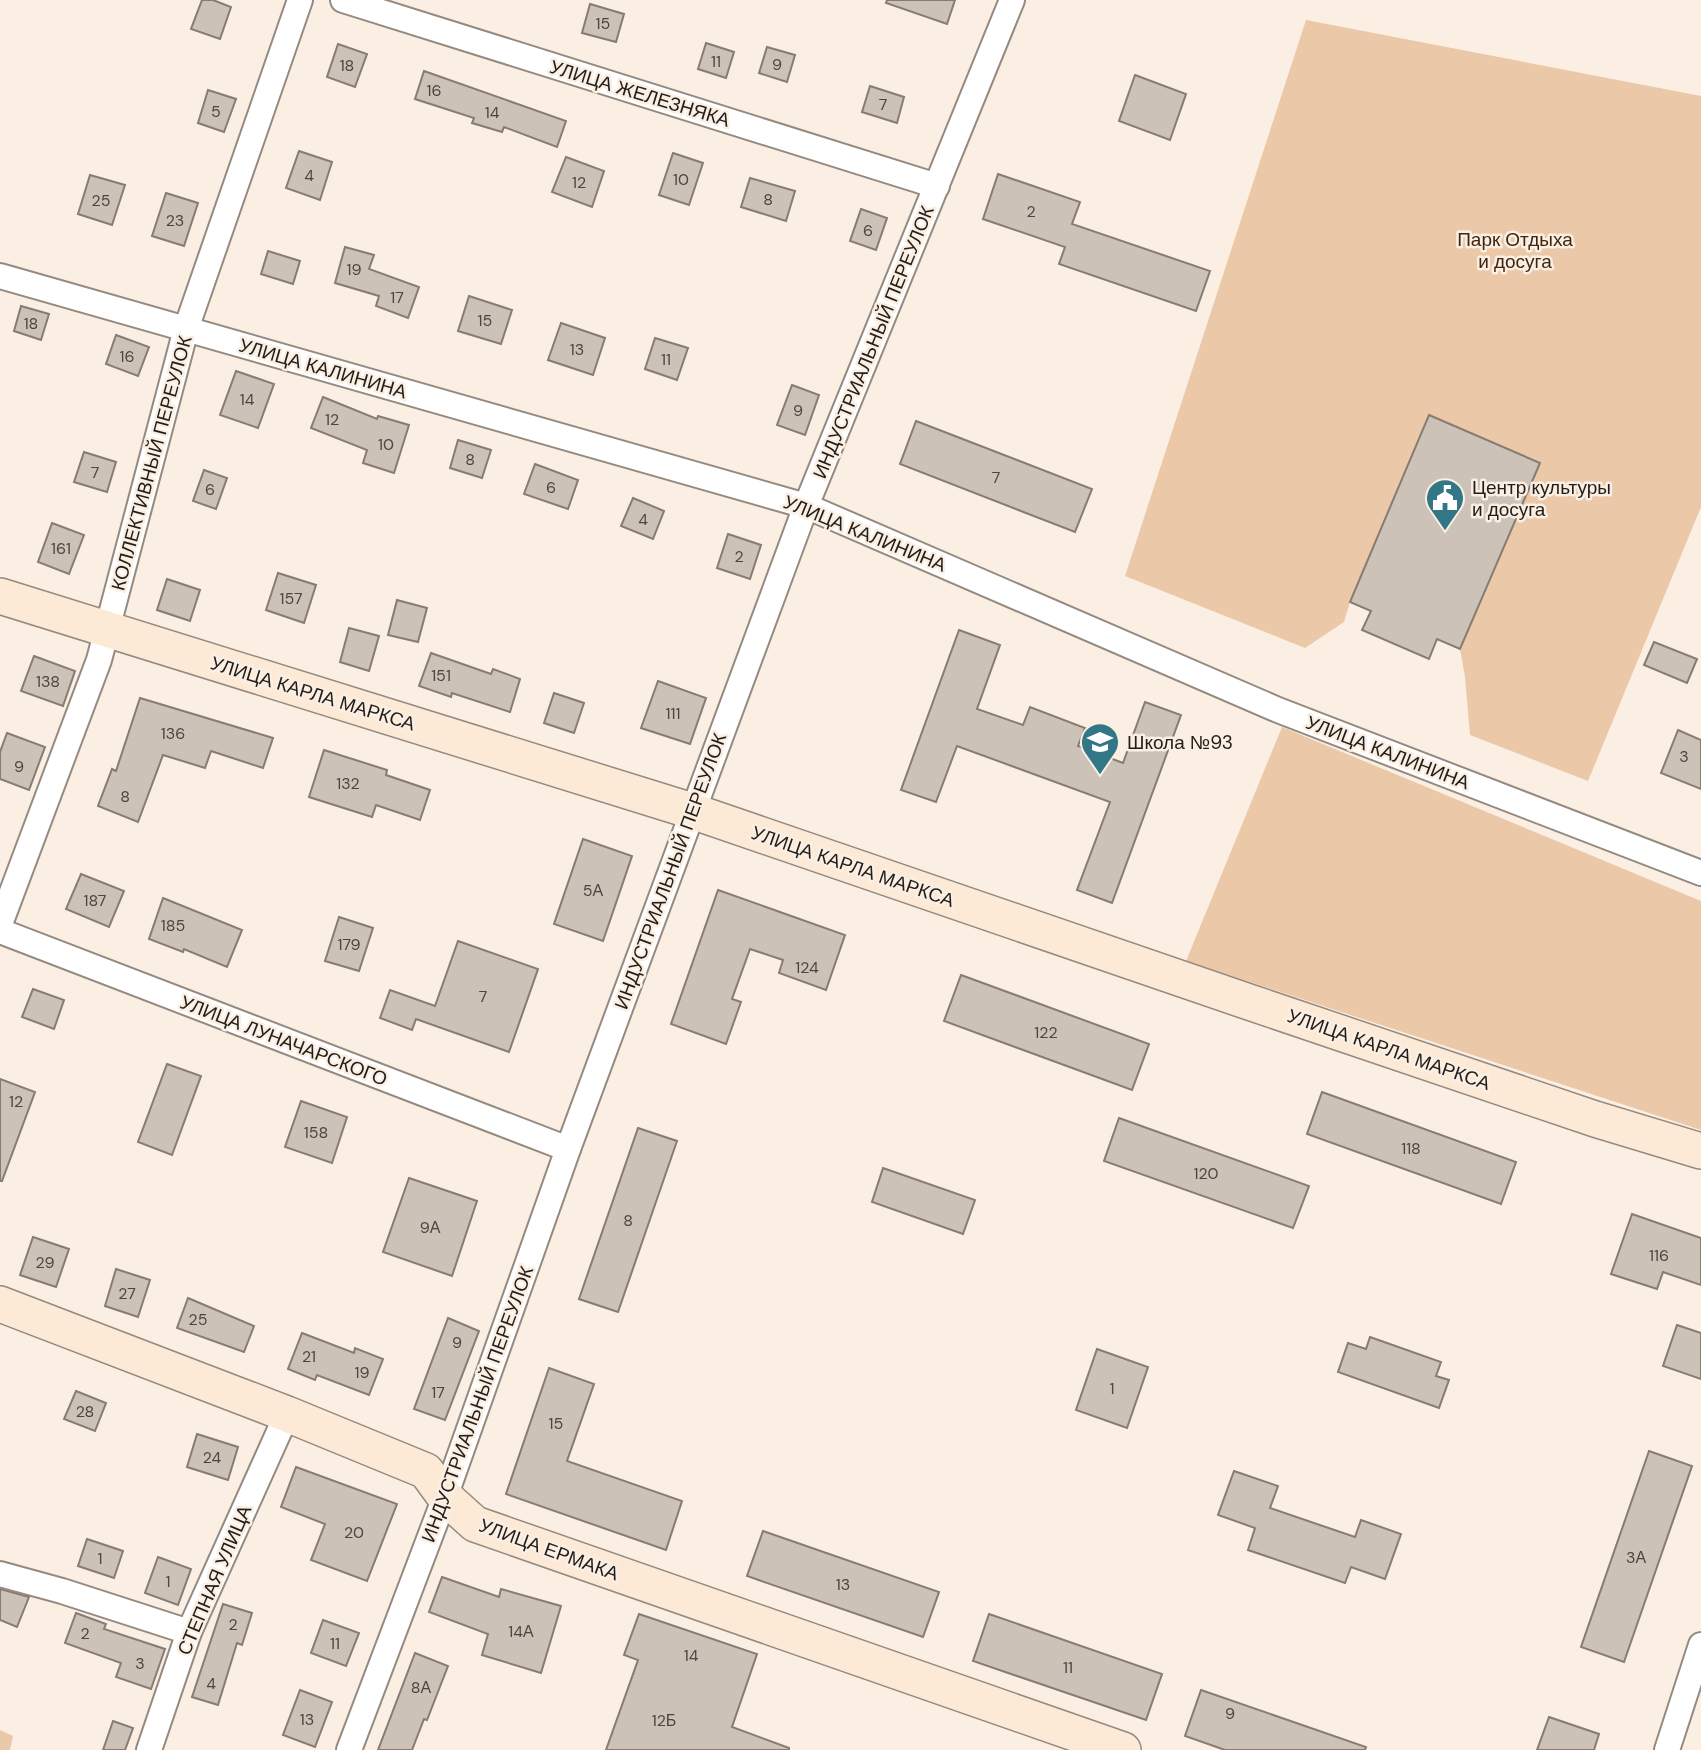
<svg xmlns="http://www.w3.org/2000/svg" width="1701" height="1750" viewBox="0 0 1701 1750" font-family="'DM Sans',sans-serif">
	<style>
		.green { fill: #ebc8a8 }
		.building { fill: #cdc2b7; stroke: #877c72; stroke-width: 2 }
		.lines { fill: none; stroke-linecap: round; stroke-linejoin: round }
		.street-casing { stroke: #958a80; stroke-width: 28 }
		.secondary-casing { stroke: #958a80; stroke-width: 38 }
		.street { stroke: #fff; stroke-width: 24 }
		.secondary { stroke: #fce9d6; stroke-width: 35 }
		.labels { text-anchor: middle; stroke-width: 5; stroke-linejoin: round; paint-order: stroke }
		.number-label { font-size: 16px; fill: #4c4640 }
		.street-label { font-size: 19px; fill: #211d19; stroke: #fbefe4 }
		.park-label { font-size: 19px; fill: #3d2710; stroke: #fbefe4 }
		.poi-label { font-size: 19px; fill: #211d19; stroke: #fbefe4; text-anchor: start }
	</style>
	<rect width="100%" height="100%" fill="#fbefe4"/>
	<!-- green -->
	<g class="green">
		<polygon points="1306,20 1701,96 1701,507 1588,781 1470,735 1465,677 1460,649 1539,463 1429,416 1350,602 1344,622 1305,648 1125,576"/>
		<polygon points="1282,727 1701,901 1701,1130 1186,961"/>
		<polygon points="0,1730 13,1736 10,1750 0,1750"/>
	</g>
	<!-- building -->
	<g class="building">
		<polygon points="202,0 213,0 231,7 220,39 191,29"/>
		<polygon points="887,0 955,0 947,24 886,3"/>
		<polygon points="590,4 624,14 616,42 582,33"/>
		<polygon points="706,43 734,52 726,78 698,69"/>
		<polygon points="338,44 367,54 355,87 327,77"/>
		<polygon points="767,47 795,55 787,82 759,73"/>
		<polygon points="424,71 566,121 557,147 504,127 502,132 472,123 474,118 415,99"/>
		<polygon points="1135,75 1186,94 1170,140 1119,121"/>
		<polygon points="870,86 904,97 897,123 862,112"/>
		<polygon points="208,90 236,99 224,132 198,123"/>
		<polygon points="299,151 332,162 320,200 286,188"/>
		<polygon points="673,153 703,163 689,205 659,195"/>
		<polygon points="566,157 604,171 592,207 552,192"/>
		<polygon points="998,174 1080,202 1072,224 1210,271 1196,311 1059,264 1065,247 983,219"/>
		<polygon points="90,175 125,185 112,225 78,214"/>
		<polygon points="750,178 795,191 786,221 741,207"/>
		<polygon points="166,193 198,203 184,246 152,236"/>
		<polygon points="861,209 887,218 876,250 850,241"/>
		<polygon points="345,247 374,255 369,269 419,287 408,318 376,306 379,296 335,283"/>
		<polygon points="268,251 300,261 293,284 261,274"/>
		<polygon points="469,296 512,310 501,344 458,331"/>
		<polygon points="21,306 49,314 41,340 14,331"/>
		<polygon points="561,323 605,338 593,375 548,360"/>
		<polygon points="116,335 149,347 138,376 106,364"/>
		<polygon points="655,338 688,348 677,380 645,369"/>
		<polygon points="236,371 274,384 258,428 220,415"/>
		<polygon points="792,385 819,395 805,435 777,425"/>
		<polygon points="323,397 377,419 378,416 409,425 394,473 363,463 367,450 311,428"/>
		<polygon points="1429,415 1540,463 1460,649 1437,639 1429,659 1362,630 1371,611 1350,602"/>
		<polygon points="916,421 1092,489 1075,532 900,464"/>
		<polygon points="458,440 491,450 482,478 450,468"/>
		<polygon points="84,452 116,462 107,492 74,482"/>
		<polygon points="535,464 578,480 568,509 524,494"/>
		<polygon points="204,470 227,478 216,509 193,501"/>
		<polygon points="633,498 664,511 653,539 621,526"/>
		<polygon points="52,523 84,535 69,574 38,562"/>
		<polygon points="728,534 761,545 750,579 717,568"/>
		<polygon points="278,573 316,585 304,623 266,610"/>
		<polygon points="167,579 200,590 190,621 157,610"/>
		<polygon points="397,600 427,608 418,642 388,635"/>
		<polygon points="349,628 379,636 369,671 340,662"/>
		<polygon points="959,630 1000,645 977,709 1023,725 1030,707 1085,728 1078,746 1123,763 1145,702 1181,715 1112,903 1077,890 1110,802 957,746 936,802 901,790"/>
		<polygon points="1654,642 1697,659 1687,683 1644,665"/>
		<polygon points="431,653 491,674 493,669 520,679 510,712 452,693 451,697 419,686"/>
		<polygon points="34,656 75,671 63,706 21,691"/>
		<polygon points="658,681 706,698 690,744 641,728"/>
		<polygon points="554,693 584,703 574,733 544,723"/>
		<polygon points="140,698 273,738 263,768 211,751 205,768 163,755 138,822 98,806 112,769 116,771"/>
		<polygon points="1678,730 1701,740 1701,789 1661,773"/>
		<polygon points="7,733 45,747 29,790 0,779 0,752"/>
		<polygon points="324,750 387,770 386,775 430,790 420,820 376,805 372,817 309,797"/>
		<polygon points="583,839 632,856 603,941 554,924"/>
		<polygon points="81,874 124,891 109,927 66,909"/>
		<polygon points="718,890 845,935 826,990 779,973 783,960 750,949 732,999 741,1002 726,1044 671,1024"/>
		<polygon points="163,898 242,930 227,967 184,949 183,952 149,939"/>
		<polygon points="339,917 373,928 359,971 325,961"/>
		<polygon points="458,941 538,969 509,1052 416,1019 412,1030 380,1018 390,990 435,1006"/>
		<polygon points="961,975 1149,1044 1132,1090 944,1021"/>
		<polygon points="33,989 64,1000 54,1029 22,1017"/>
		<polygon points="167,1064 201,1076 172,1155 138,1142"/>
		<polygon points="0,1079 35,1092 2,1181 0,1181"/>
		<polygon points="1322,1092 1516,1162 1501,1204 1307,1134"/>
		<polygon points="301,1101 347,1117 332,1163 285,1147"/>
		<polygon points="1119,1118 1309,1186 1293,1228 1104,1161"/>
		<polygon points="638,1128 677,1141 618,1312 579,1299"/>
		<polygon points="883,1168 975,1200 963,1234 872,1202"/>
		<polygon points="409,1178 477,1201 452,1276 383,1252"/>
		<polygon points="1632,1214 1701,1238 1701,1285 1663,1272 1657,1289 1611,1274"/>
		<polygon points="33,1237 69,1249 56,1287 20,1275"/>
		<polygon points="116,1269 150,1280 138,1317 105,1306"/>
		<polygon points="188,1298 254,1326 244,1352 177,1328"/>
		<polygon points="448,1318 479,1331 445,1420 414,1409"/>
		<polygon points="1677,1325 1701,1333 1701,1379 1663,1366"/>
		<polygon points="302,1333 354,1353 355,1348 383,1359 369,1395 317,1375 315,1380 288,1369"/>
		<polygon points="1370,1337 1441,1362 1436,1376 1449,1380 1439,1408 1338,1372 1348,1343 1366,1349"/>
		<polygon points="1097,1349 1148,1367 1127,1428 1076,1410"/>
		<polygon points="549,1368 594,1384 567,1461 682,1501 666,1550 506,1494"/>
		<polygon points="76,1391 106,1403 95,1431 64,1419"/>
		<polygon points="197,1434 238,1447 228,1480 187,1467"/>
		<polygon points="1649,1451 1692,1466 1624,1662 1581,1647"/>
		<polygon points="296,1467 397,1504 367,1581 311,1560 325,1524 281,1507"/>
		<polygon points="1234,1471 1278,1486 1270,1508 1355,1537 1361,1520 1401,1534 1385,1579 1351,1567 1345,1583 1248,1550 1255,1528 1218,1515"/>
		<polygon points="763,1531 939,1592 923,1637 747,1576"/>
		<polygon points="87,1539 123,1551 114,1578 78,1566"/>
		<polygon points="158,1557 191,1569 178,1605 145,1593"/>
		<polygon points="442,1577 499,1597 501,1589 561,1606 541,1673 482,1655 488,1634 429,1612"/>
		<polygon points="0,1589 29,1597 17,1627 0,1620"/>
		<polygon points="223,1604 252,1613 242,1645 237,1643 218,1705 192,1697"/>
		<polygon points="76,1613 106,1624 104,1629 165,1649 151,1689 116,1677 121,1663 65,1643"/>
		<polygon points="639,1614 757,1654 732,1727 789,1748 789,1750 606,1750 638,1660 624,1655"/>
		<polygon points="989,1614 1162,1674 1146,1720 973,1661"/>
		<polygon points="323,1620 359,1633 346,1666 311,1653"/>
		<polygon points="415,1653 448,1666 427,1720 424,1719 412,1750 378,1750"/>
		<polygon points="300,1690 332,1702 315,1747 283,1735"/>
		<polygon points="1201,1690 1366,1747 1365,1750 1225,1750 1185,1736"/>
		<polygon points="1549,1717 1599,1734 1594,1750 1537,1750"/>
		<polygon points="113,1721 133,1728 125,1750 103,1750"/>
	</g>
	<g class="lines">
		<defs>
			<g id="street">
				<polyline points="343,0 937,186"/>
				<polyline points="0,276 806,506 1278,710 1701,873"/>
				<polyline points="0,924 99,660 186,329 300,0"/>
				<polyline points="0,931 568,1149"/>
				<polyline points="0,1574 62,1591 189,1632"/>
				<polyline points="149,1750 189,1632 287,1414"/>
				<polyline points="349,1750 445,1497 568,1149 806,506 1012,0"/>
				<polyline points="1667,1750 1701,1645"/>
			</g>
			<g id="secondary">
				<polyline points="0,596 692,811 1249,1002 1595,1119 1701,1151"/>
				<polyline points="0,1304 287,1414 426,1471 445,1497 475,1524 1123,1750"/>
			</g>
		</defs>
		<!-- street casing -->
		<use href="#street" class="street-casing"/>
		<!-- secondary casing -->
		<use href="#secondary" class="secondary-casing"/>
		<!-- street -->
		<use href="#street" class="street"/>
		<!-- secondary -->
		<use href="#secondary" class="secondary"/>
	</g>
	<!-- icons -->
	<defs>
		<symbol id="civic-pin" viewBox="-11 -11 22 30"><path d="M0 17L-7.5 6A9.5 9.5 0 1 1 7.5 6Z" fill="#327786" stroke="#fbefe4"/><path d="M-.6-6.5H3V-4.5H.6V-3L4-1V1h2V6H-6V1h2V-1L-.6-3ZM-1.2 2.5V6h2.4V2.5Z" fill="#fff"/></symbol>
		<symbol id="school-pin" viewBox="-11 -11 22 30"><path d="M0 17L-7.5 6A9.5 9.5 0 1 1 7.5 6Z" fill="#327786" stroke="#fbefe4"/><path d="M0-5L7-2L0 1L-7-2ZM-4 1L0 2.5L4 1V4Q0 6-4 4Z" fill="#fff"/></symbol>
	</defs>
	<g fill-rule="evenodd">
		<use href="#civic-pin" x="1423" y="476" width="44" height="60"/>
		<use href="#school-pin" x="1078" y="720" width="44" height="60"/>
	</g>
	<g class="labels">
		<!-- number labels -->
		<g class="number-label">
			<text x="603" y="29">15</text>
			<text x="716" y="67">11</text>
			<text x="777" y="70">9</text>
			<text x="347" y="71">18</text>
			<text x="434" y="96">16</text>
			<text x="883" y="110">7</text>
			<text x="216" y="117">5</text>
			<text x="492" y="118">14</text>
			<text x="309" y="181">4</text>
			<text x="681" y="185">10</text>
			<text x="579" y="188">12</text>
			<text x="768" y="205">8</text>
			<text x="101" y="206">25</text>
			<text x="1031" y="217">2</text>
			<text x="175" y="226">23</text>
			<text x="868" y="236">6</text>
			<text x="354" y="275">19</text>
			<text x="397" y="303">17</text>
			<text x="485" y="326">15</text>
			<text x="31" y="329">18</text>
			<text x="577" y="355">13</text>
			<text x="127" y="362">16</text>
			<text x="666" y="365">11</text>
			<text x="247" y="405">14</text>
			<text x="798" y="416">9</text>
			<text x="332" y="425">12</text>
			<text x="386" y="450">10</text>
			<text x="470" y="465">8</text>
			<text x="95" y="478">7</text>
			<text x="996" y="483">7</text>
			<text x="551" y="493">6</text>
			<text x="210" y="495">6</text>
			<text x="643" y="525">4</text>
			<text x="61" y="554">161</text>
			<text x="739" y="562">2</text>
			<text x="291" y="604">157</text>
			<text x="441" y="681">151</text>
			<text x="48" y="687">138</text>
			<text x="673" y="719">111</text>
			<text x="173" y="739">136</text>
			<text x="1684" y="762">3</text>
			<text x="19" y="772">9</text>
			<text x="348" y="789">132</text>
			<text x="125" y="802">8</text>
			<text x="593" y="896">5А</text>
			<text x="95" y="906">187</text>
			<text x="173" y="931">185</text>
			<text x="349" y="950">179</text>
			<text x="807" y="973">124</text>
			<text x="483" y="1002">7</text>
			<text x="1046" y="1038">122</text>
			<text x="16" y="1107">12</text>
			<text x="316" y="1138">158</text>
			<text x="1411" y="1154">118</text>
			<text x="1206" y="1179">120</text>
			<text x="628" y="1226">8</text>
			<text x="430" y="1233">9А</text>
			<text x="1659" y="1261">116</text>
			<text x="45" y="1268">29</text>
			<text x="127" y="1299">27</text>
			<text x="198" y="1325">25</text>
			<text x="457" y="1348">9</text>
			<text x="309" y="1362">21</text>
			<text x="362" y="1378">19</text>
			<text x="1112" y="1394">1</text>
			<text x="438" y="1398">17</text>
			<text x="85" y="1417">28</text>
			<text x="556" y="1429">15</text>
			<text x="212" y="1463">24</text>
			<text x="354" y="1538">20</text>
			<text x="1636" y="1563">3А</text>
			<text x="100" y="1564">1</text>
			<text x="168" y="1587">1</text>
			<text x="843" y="1590">13</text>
			<text x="233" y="1630">2</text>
			<text x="521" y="1637">14А</text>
			<text x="85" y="1639">2</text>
			<text x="335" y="1649">11</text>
			<text x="691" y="1661">14</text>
			<text x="140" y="1669">3</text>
			<text x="1068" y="1673">11</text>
			<text x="211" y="1689">4</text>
			<text x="421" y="1693">8А</text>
			<text x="1230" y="1719">9</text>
			<text x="307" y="1725">13</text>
			<text x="664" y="1726">12Б</text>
		</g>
		<!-- street labels -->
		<g class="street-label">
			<text transform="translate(640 93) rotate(17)" y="7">УЛИЦА ЖЕЛЕЗНЯКА</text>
			<text transform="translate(873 342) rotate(-68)" y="7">ИНДУСТРИАЛЬНЫЙ ПЕРЕУЛОК</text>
			<text transform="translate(323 368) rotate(16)" y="7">УЛИЦА КАЛИНИНА</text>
			<text transform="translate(151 463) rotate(-75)" y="7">КОЛЛЕКТИВНЫЙ ПЕРЕУЛОК</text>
			<text transform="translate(865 533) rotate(22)" y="7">УЛИЦА КАЛИНИНА</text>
			<text transform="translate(313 693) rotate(17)" y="7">УЛИЦА КАРЛА МАРКСА</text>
			<text transform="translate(1388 752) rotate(21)" y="7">УЛИЦА КАЛИНИНА</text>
			<text transform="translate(853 866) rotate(19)" y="7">УЛИЦА КАРЛА МАРКСА</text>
			<text transform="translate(670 871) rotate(-70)" y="7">ИНДУСТРИАЛЬНЫЙ ПЕРЕУЛОК</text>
			<text transform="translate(284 1040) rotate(21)" y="7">УЛИЦА ЛУНАЧАРСКОГО</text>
			<text transform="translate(1389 1049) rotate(19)" y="7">УЛИЦА КАРЛА МАРКСА</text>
			<text transform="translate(477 1404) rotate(-70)" y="7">ИНДУСТРИАЛЬНЫЙ ПЕРЕУЛОК</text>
			<text transform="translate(549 1549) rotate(20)" y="7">УЛИЦА ЕРМАКА</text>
			<text transform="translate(214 1580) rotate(-67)" y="7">СТЕПНАЯ УЛИЦА</text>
		</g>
		<!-- park labels -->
		<g class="park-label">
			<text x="1515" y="246">Парк Отдыха<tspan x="1515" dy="22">и досуга</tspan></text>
		</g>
		<!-- poi labels -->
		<g class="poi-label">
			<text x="1472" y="494">Центр культуры<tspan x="1472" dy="22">и досуга</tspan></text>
			<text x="1127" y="749">Школа №93</text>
		</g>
	</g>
</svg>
